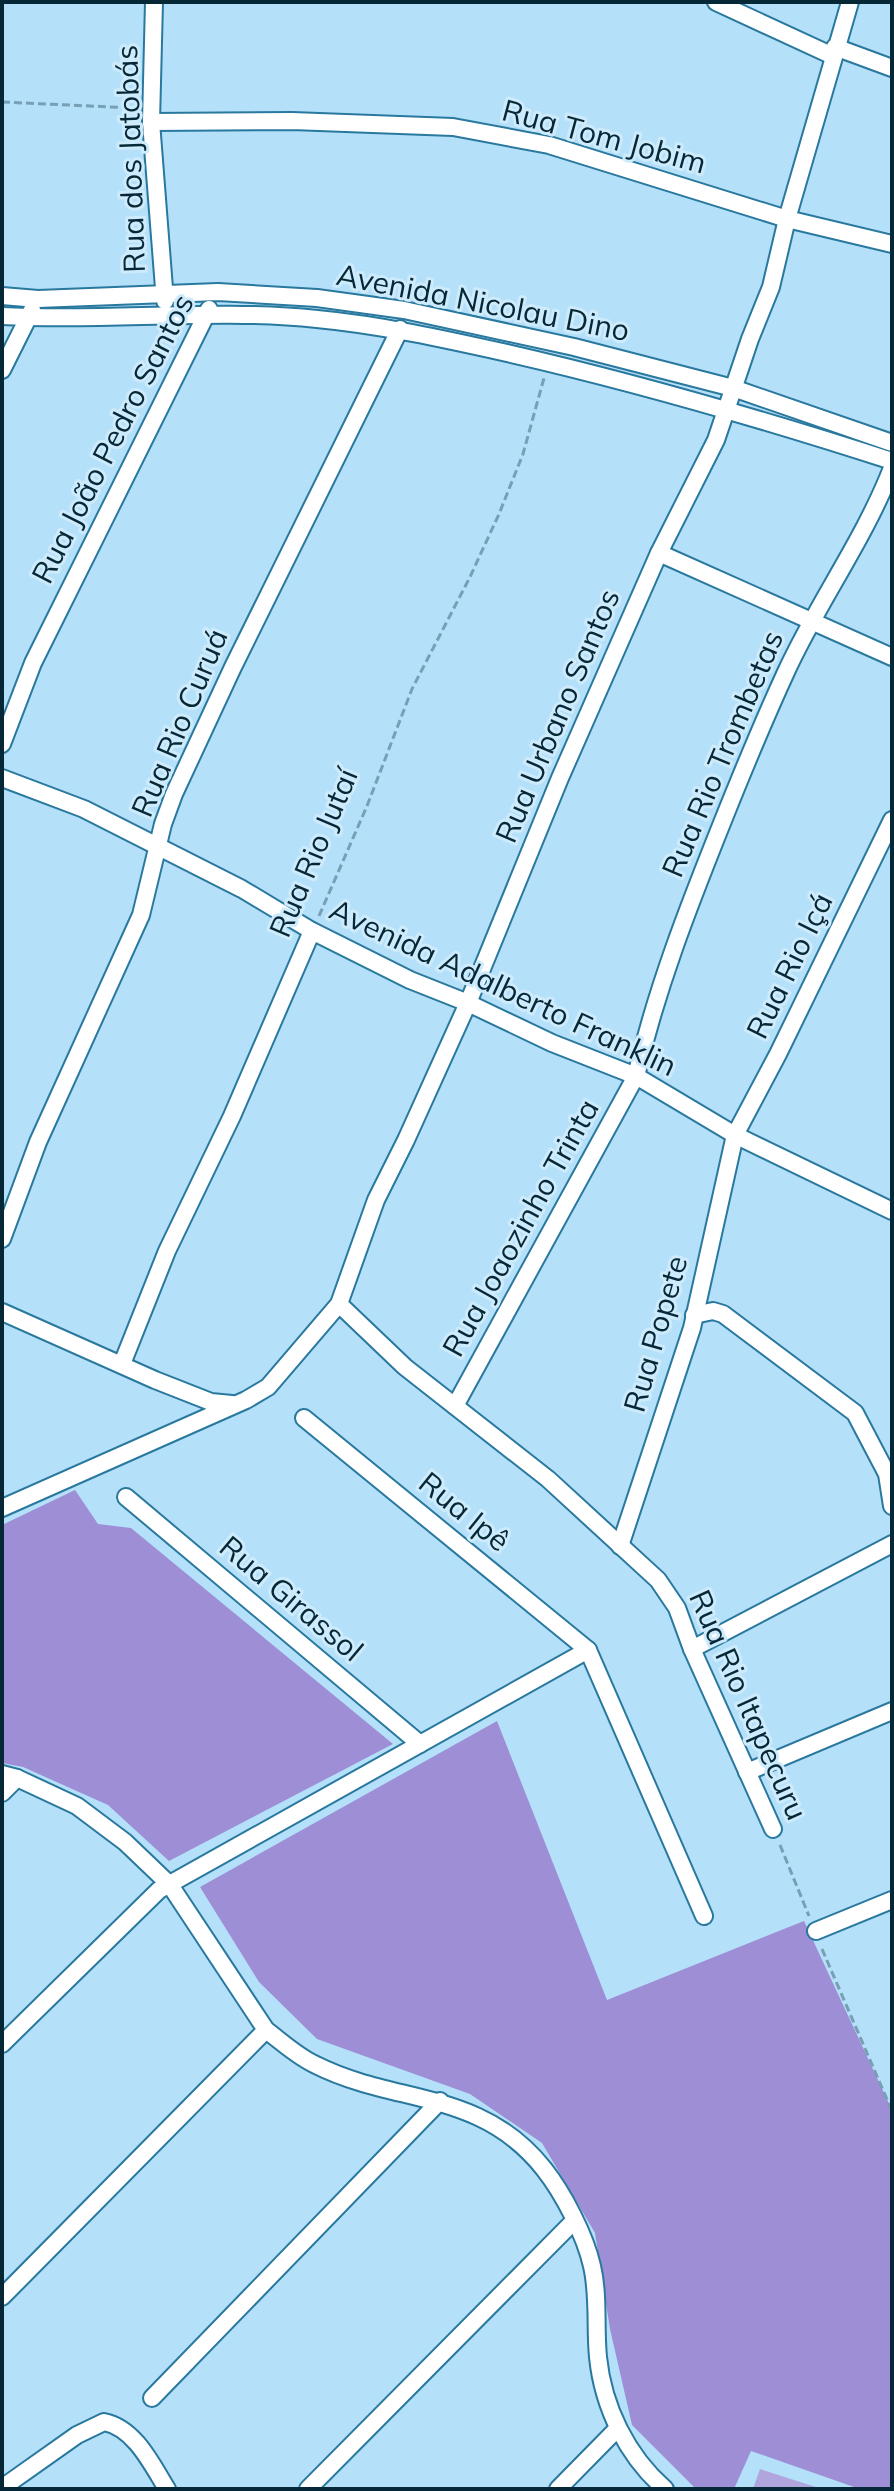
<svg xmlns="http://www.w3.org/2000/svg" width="894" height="2491" viewBox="0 0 894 2491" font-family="Mulish,sans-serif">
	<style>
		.green { fill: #b0a5dc }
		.forest { fill: #9d8ed5 }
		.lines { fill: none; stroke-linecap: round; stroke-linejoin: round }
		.street-casing { stroke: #29789e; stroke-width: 20 }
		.path { stroke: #779fb5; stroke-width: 3; stroke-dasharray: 8 4; stroke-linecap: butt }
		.street { stroke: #fff; stroke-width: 16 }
		.labels { text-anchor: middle; stroke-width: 6; stroke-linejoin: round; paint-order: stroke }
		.street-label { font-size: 30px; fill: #052736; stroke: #ceebfc }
	</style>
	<rect width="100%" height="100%" fill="#b5e0fa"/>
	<!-- green -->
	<polygon class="green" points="760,2469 822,2489 753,2489"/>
	<!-- forest -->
	<g class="forest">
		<polygon points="75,1490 98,1524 131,1528 393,1744 169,1861 108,1805 23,1767 2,1763 2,1525"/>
		<polygon points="497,1721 607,2000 804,1921 892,2110 891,2489 854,2487 751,2451 734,2489 696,2489 632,2425 610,2329 595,2233 542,2143 470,2094 317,2039 259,1982 200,1887"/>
	</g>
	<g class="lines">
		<defs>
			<g id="street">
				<polyline points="154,2 151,122 165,301"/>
				<polyline points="716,2 833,56"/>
				<polyline points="835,47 892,68"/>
				<polyline points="151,122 292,121 453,127 549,145 787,219 892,244"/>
				<polyline points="2,296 38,299 218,292 317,298 404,310 574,347 733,388 892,443"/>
				<path d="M2 316C107 322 212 308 317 319 381 325 444 339 507 353 638 383 765 420 892 461"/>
				<polyline points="2,370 32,310"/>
				<polyline points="659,553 892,657"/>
				<polyline points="2,744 33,663 209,309"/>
				<polyline points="2,778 84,809 242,889 312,931 410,980 468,1003 552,1043 636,1076 735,1135 892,1211"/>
				<polyline points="2,1239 38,1142 141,915 163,824 174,794 233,667 400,329"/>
				<polyline points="339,1304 405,1367 548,1479 658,1580 677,1608 692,1649 773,1829"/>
				<polyline points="2,1312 155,1380 211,1402 232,1404"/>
				<polyline points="694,1315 713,1311 723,1314 855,1413 887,1474 892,1506"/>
				<polyline points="122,1364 167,1251 232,1116 312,931"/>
				<path d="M455 1406 636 1076C657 987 688 908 722 823 742 773 763 722 786 672 818 602 864 540 892 468"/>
				<polyline points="304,1418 588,1650 704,1916"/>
				<polyline points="126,1497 420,1744"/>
				<polyline points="2,1508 246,1400 268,1387 339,1304 376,1200 406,1140 468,1003 560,778 659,553 716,440 750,339 771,287 787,219 850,2"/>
				<polyline points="620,1546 692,1328 735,1135 778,1054 892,820"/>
				<polyline points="692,1649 892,1544"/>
				<polyline points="747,1772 892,1711"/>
				<path d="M2 1774 17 1778 77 1806 125 1842 170 1885 266 2030C282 2042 298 2057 316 2065 396 2105 481 2089 544 2169 563 2193 585 2235 592 2266 599 2296 595 2327 598 2357 603 2407 627 2456 665 2489"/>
				<polyline points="2,1793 17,1778"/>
				<polyline points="816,1931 892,1900"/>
				<polyline points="2,2044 159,1890 588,1650"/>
				<polyline points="2,2297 266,2030"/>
				<polyline points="152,2398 440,2101"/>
				<path d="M2 2488 77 2435 104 2422C135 2428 152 2465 167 2489"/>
				<polyline points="308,2489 574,2221"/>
				<polyline points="558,2489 617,2429"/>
			</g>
		</defs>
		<!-- street casing -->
		<use href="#street" class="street-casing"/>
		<!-- path -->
		<g class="path">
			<polyline points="2,102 134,108"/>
			<polyline points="319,916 367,806 412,689 470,577 499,514 523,454 544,378"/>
			<polyline points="780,1845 809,1916"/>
			<polyline points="822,1949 892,2111"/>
		</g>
		<!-- street -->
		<use href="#street" class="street"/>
	</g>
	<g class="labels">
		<!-- street labels -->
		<g class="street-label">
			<text transform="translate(604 137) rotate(15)" y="10">Rua Tom Jobim</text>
			<text transform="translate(131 159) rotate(-92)" y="10">Rua dos Jatobás</text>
			<text transform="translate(483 303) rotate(11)" y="10">Avenida Nicolau Dino</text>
			<text transform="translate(113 439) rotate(-63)" y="10">Rua João Pedro Santos</text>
			<text transform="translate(558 716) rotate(-67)" y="10">Rua Urbano Santos</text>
			<text transform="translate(180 723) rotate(-67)" y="10">Rua Rio Curuá</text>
			<text transform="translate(723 754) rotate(-67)" y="10">Rua Rio Trombetas</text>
			<text transform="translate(314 853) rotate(-67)" y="10">Rua Rio Jutaí</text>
			<text transform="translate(790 966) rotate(-64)" y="10">Rua Rio Içá</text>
			<text transform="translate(503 988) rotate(25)" y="10">Avenida Adalberto Franklin</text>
			<text transform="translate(521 1228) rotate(-61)" y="10">Rua Joaozinho Trinta</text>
			<text transform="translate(656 1334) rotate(-74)" y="10">Rua Popete</text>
			<text transform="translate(464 1512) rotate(39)" y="10">Rua Ipê</text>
			<text transform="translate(291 1599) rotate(40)" y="10">Rua Girassol</text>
			<text transform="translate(748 1705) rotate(66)" y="10">Rua Rio Itapecuru</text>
		</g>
	</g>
	<!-- border -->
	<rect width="894" height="2491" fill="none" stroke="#052736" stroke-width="8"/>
</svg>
